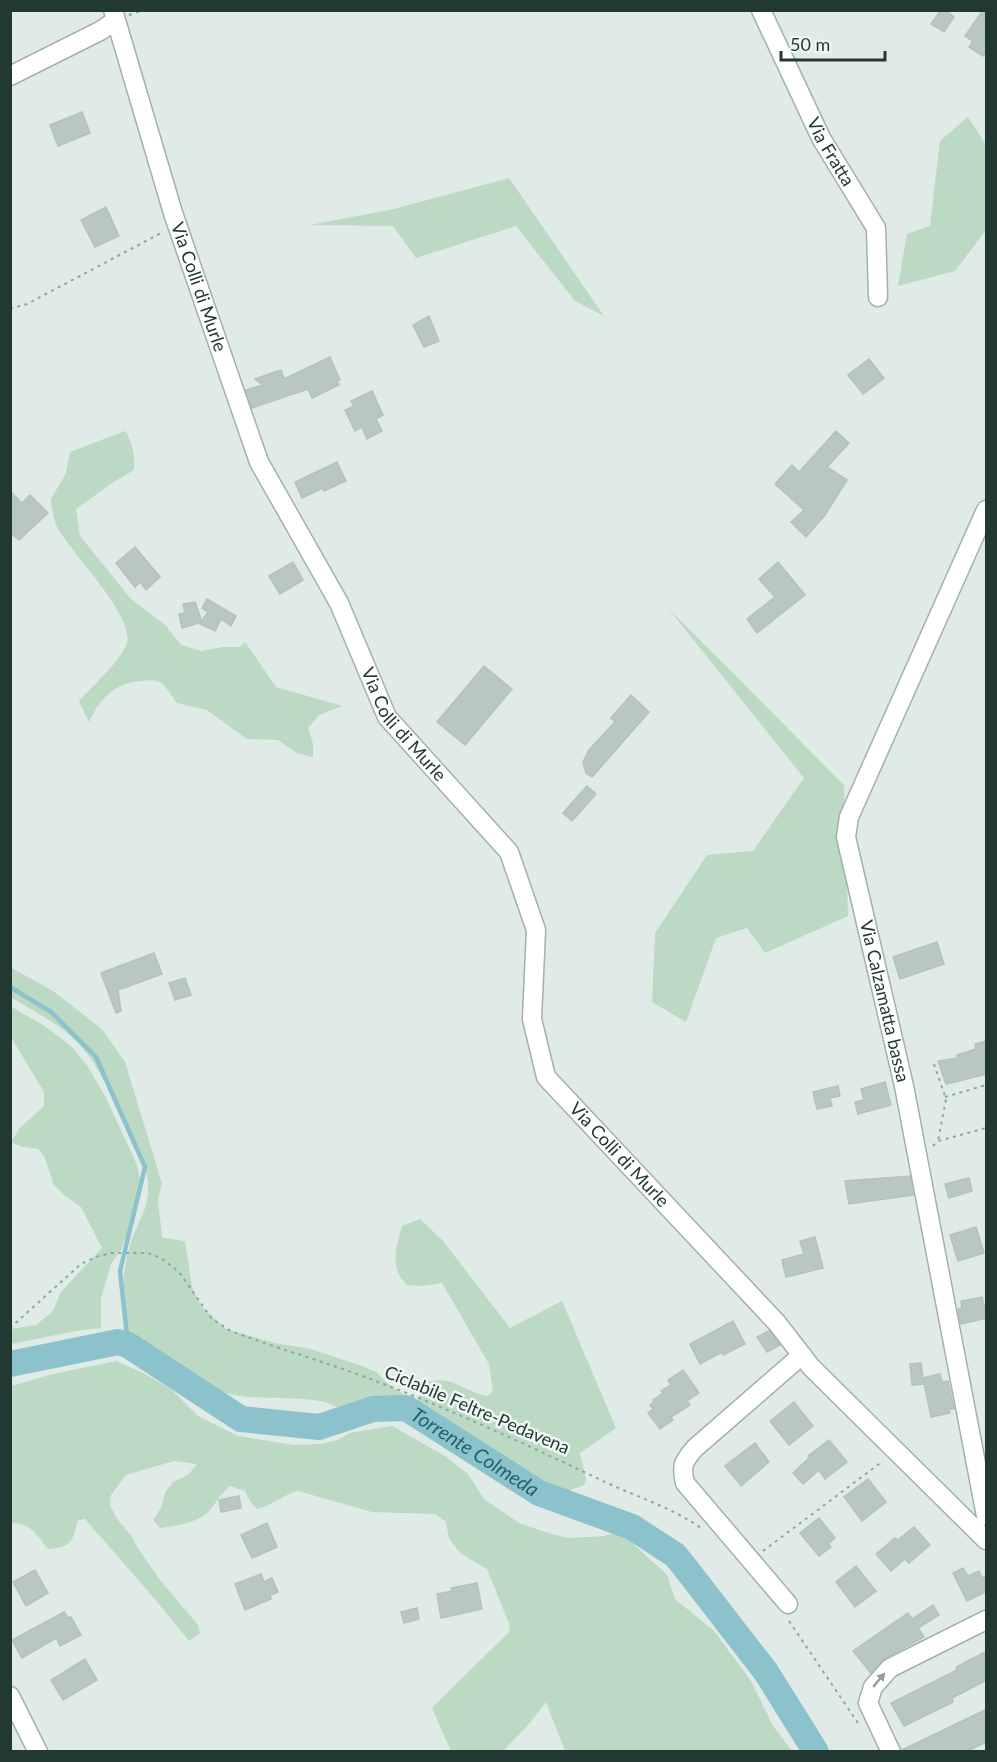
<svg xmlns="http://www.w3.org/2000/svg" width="997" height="1762" viewBox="0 0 997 1762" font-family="Lato,sans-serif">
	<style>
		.green { fill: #bbd9c3 }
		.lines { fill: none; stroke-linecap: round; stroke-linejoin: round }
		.stream { stroke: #8cc2cb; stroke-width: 4.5 }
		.river { stroke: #8cc2cb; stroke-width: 26 }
		.building { fill: #b9c7c1; stroke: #b3c3bc; stroke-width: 1.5 }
		.minor-casing { stroke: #a3b1ad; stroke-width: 21 }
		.path { stroke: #83ab9e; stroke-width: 2; stroke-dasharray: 3 4.5; stroke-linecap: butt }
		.minor { stroke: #fff; stroke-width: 18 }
		.oneway { fill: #909c99 }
		.labels { text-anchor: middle; stroke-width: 5; stroke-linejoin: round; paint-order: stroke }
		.street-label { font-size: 18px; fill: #223933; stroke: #f0f7f4 }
		.water-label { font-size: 20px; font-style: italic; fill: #226370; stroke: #f0f7f4 }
	</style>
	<rect width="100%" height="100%" fill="#e0eae6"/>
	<!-- green -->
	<g class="green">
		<polygon points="968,117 986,145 986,230 955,271 898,286 907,234 930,226 940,141"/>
		<polygon points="509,178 604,316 575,301 516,226 416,258 393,226 310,225 394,209"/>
		<path d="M125 431C133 443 135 456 134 470L112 483 76 509 80 536 131 599 165 625 181 645 201 651 222 647H240L245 642 276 687 342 706 319 715 308 728 313 744V757L297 753 278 740 247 739 207 710 177 703C172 697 166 685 159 682 153 679 146 681 140 681 115 683 99 699 89 722L79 701C94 684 115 667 126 646 139 620 72 554 59 530 53 521 52 510 51 499L66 473 70 452Z"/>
		<polygon points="668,608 844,785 848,916 765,953 747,928 716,938 686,1022 652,1002 655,933 707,855 753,851 804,778"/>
		<path d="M10 967 53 991 102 1029 125 1062 162 1184 158 1199 162 1237C168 1240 175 1238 185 1242L192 1287 201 1306 226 1329 279 1344 307 1348 362 1366 376 1372 387 1383 407 1397 405 1412 392 1411 358 1419C346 1412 334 1404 320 1401 288 1395 254 1402 223 1392 205 1386 190 1373 171 1378L129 1350C123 1313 119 1279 131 1242 135 1228 145 1214 147 1200 153 1171 136 1146 124 1122 110 1093 99 1064 75 1040 57 1022 32 1011 11 997Z"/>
		<polygon points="10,1006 43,1025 70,1045 88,1067 106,1098 137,1165 141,1185 140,1198 121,1250 111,1264 101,1298 101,1328 76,1331 11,1344 11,1329 36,1325 53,1311 61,1292 102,1248 81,1207 64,1195 54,1185 44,1156 38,1149 23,1147 11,1142 19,1129 44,1106 44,1092 11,1037"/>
		<path d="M420 1219 443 1241 510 1328 562 1301 616 1428 580 1453 586 1480 584 1485 563 1493 553 1494 555 1504 516 1481 481 1457 439 1441 418 1428 414 1413 423 1384C452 1372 461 1392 488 1396L493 1391 489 1364 442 1283 422 1286 407 1285C389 1268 396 1247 402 1226Z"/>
		<path d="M116 1361 143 1373 171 1389 198 1416 238 1436 293 1445 321 1444 338 1440 350 1433 392 1426 445 1456 468 1474 484 1499 519 1523 548 1533 568 1538 605 1536 613 1533 629 1540 667 1575 675 1599 714 1631 751 1681 773 1726 792 1751H565L546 1702 529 1724 503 1751H451L432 1708 509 1632 510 1626 487 1569 460 1553 449 1538 446 1522 435 1514 372 1512 298 1491C284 1494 273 1505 257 1509L250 1501 245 1491 230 1486C221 1493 216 1503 209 1511 198 1523 175 1526 160 1528L153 1520 161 1508 166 1491 173 1482 188 1475 197 1464 174 1461 126 1475 111 1495 110 1505 117 1519 132 1537 137 1547 160 1580 198 1625 200 1633 189 1641 154 1598 85 1519 78 1520C72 1542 72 1547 48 1549 35 1533 32 1524 11 1523V1386L53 1374Z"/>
	</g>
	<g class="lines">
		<!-- stream -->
		<polyline class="stream" points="10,987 51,1012 96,1057 145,1167 120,1271 128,1345"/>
		<!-- river -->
		<path class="river" id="s1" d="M10 1364 118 1342 128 1345 241 1419 319 1427 373 1409 406 1408 539 1493 632 1527 675 1555 684 1566 766 1672 816 1752"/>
	</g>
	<!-- building -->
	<g class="building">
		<polygon points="941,10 945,10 954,17 944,32 931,24"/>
		<polygon points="983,10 987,10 987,50 983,56 969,47 973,41 965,36"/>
		<polygon points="82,112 90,133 58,146 50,125"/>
		<polygon points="106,207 119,236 95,247 81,220"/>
		<polygon points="429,316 439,341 424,347 413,325"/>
		<polygon points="330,357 340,380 337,381 339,385 312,398 308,389 252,408 246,390 263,385 255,379 281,370 284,379"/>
		<polygon points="869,359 884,378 863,394 848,375"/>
		<polygon points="372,391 383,415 376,419 382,431 367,439 362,427 355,431 345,410 354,406 351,401"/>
		<polygon points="836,431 849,443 827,467 847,480 825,515 806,537 791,522 804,510 775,484 792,465 799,472"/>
		<polygon points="337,462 346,481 324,491 323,488 302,498 295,482"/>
		<polygon points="10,491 22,503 30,495 48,513 19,540 10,532"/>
		<polygon points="135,547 160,577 146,590 140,582 135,587 116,563"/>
		<polygon points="293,562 303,580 280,594 269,576"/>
		<polygon points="778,562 805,595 757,633 747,619 775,597 759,579"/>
		<polygon points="207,599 236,616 231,626 221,619 215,631 200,624 208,612 202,608"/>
		<polygon points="195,602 202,622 182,628 179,614 185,613 183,604"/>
		<polygon points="484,666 512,689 465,745 437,722"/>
		<polygon points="631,695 649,712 592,777 586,773 583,762 589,750 615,722 611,718"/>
		<polygon points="587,786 596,794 572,821 563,813"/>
		<polygon points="937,942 944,964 900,979 893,957"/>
		<polygon points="154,953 162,974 118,990 121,1011 116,1013 101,973"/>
		<polygon points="185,978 191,995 175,1000 169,983"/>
		<polygon points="987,1041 987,1074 946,1084 938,1061 958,1058 957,1055 976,1049 975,1044"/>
		<polygon points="885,1082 891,1105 858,1114 855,1102 864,1100 861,1089"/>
		<polygon points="838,1086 840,1096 830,1098 832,1106 817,1109 813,1092"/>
		<polygon points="910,1176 913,1195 849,1204 845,1181"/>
		<polygon points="969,1178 972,1191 949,1198 945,1184"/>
		<polygon points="976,1227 984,1253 958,1261 950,1235"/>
		<polygon points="815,1237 823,1268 786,1277 782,1260 804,1254 800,1241"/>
		<polygon points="982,1297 987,1318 961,1324 958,1309 962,1308 961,1301"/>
		<polygon points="733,1321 745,1344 723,1355 722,1352 700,1364 690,1344"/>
		<polygon points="769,1331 780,1345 767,1352 757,1337"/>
		<polygon points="921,1363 923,1378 940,1374 942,1382 948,1381 954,1409 949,1409 950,1413 931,1417 923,1378 924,1384 912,1385 910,1364"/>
		<polygon points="683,1370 699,1393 687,1401 690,1405 671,1417 673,1420 660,1429 648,1413 653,1409 650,1405 654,1402 653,1400 663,1393 661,1391 671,1385 668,1380"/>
		<polygon points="794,1402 813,1426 789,1445 770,1421"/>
		<polygon points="829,1440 847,1462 825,1479 819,1470 803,1484 793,1473 809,1458 808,1456"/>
		<polygon points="755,1443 769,1462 741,1486 725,1466"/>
		<polygon points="868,1479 886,1502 862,1521 844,1497"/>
		<polygon points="239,1496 241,1508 221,1512 219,1500"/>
		<polygon points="819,1518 835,1538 828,1544 831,1547 819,1556 800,1533"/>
		<polygon points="267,1523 277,1547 252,1558 241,1535"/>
		<polygon points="914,1527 930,1545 909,1563 905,1559 891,1571 876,1554 895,1538 898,1540"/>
		<polygon points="856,1566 876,1591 855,1607 836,1582"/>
		<polygon points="963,1568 968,1576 979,1571 982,1578 987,1576 987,1591 967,1601 953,1573"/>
		<polygon points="35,1570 48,1593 26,1606 13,1582"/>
		<polygon points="261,1574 264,1582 272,1578 278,1592 270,1595 271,1599 245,1610 235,1584"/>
		<polygon points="477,1583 482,1609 441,1618 437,1594 452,1591 451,1588"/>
		<polygon points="933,1605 939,1615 918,1628 924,1637 885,1658 871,1673 853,1651 908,1613 912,1619"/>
		<polygon points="417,1608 419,1619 404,1623 401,1612"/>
		<polygon points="64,1612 68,1618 71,1617 81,1635 60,1646 56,1638 22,1658 12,1640"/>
		<polygon points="987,1651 987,1680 952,1698 953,1702 904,1726 891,1703 957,1670 956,1667"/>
		<polygon points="85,1659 97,1680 63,1700 51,1680"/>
		<polygon points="987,1709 987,1742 965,1752 902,1752 902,1750"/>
	</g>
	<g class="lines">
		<defs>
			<g id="minor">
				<path id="s2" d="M113 10 173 213 259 462 339 603 387 717 509 852 536 930 532 1019 546 1077 777 1323 811 1367 986 1540"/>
				<path id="s3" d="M761 10 821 138 876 228 878 297"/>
				<polyline points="10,76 100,31 115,21"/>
				<path id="s4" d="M986 510 849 817 846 837 904 1086 986 1516"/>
				<path d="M788 1604 685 1483C681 1465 683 1462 695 1448L802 1355"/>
				<polyline points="10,1696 38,1752"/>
				<polyline points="891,1752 868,1703 873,1687 890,1668 986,1620"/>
			</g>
		</defs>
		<!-- minor casing -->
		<use href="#minor" class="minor-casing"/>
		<!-- path -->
		<g class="path">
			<polyline points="129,15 143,10"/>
			<polyline points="10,309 27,304 163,232"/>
			<polyline points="10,529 12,528"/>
			<polyline points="934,1064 946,1099 938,1141"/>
			<polyline points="945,1097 986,1085"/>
			<polyline points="933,1146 938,1141 986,1128"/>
			<path d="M10 1328 81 1264 96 1257 111 1253H148L161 1258 179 1272 212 1319 231 1331C278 1349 326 1362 373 1380 450 1409 525 1444 599 1479 633 1496 670 1506 701 1528"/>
			<polyline points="763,1551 883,1461"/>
			<polyline points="789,1621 860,1726"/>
		</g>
		<!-- minor -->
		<use href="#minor" class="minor"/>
	</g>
	<!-- one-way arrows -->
	<defs><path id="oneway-solid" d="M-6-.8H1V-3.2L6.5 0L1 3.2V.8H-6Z" transform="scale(1.5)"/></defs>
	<use class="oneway" href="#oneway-solid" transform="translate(879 1680) rotate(-50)"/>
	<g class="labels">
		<!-- street labels -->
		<g class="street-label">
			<text dy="6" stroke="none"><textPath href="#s3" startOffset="158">Via Fratta</textPath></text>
			<text dy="6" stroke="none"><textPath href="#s2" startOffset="290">Via Colli di Murle</textPath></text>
			<text dy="6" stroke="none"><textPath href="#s2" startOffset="776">Via Colli di Murle</textPath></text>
			<text dy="6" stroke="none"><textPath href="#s4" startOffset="525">Via Calzamatta bassa</textPath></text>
			<text dy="6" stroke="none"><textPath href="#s2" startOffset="1281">Via Colli di Murle</textPath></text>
			<text transform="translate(477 1410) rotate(23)" y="6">Ciclabile Feltre-Pedavena</text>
		</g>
		<!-- water labels -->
		<g class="water-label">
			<text dy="7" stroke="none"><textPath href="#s1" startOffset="506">Torrente Colmeda</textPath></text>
		</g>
	</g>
	<!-- border -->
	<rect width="997" height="1762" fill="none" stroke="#223933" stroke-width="24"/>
	<!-- scale -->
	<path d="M781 51v9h104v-9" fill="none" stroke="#223933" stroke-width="3"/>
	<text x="790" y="51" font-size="18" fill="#223933" stroke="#f0f7f4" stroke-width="4.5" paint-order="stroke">50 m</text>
</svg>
